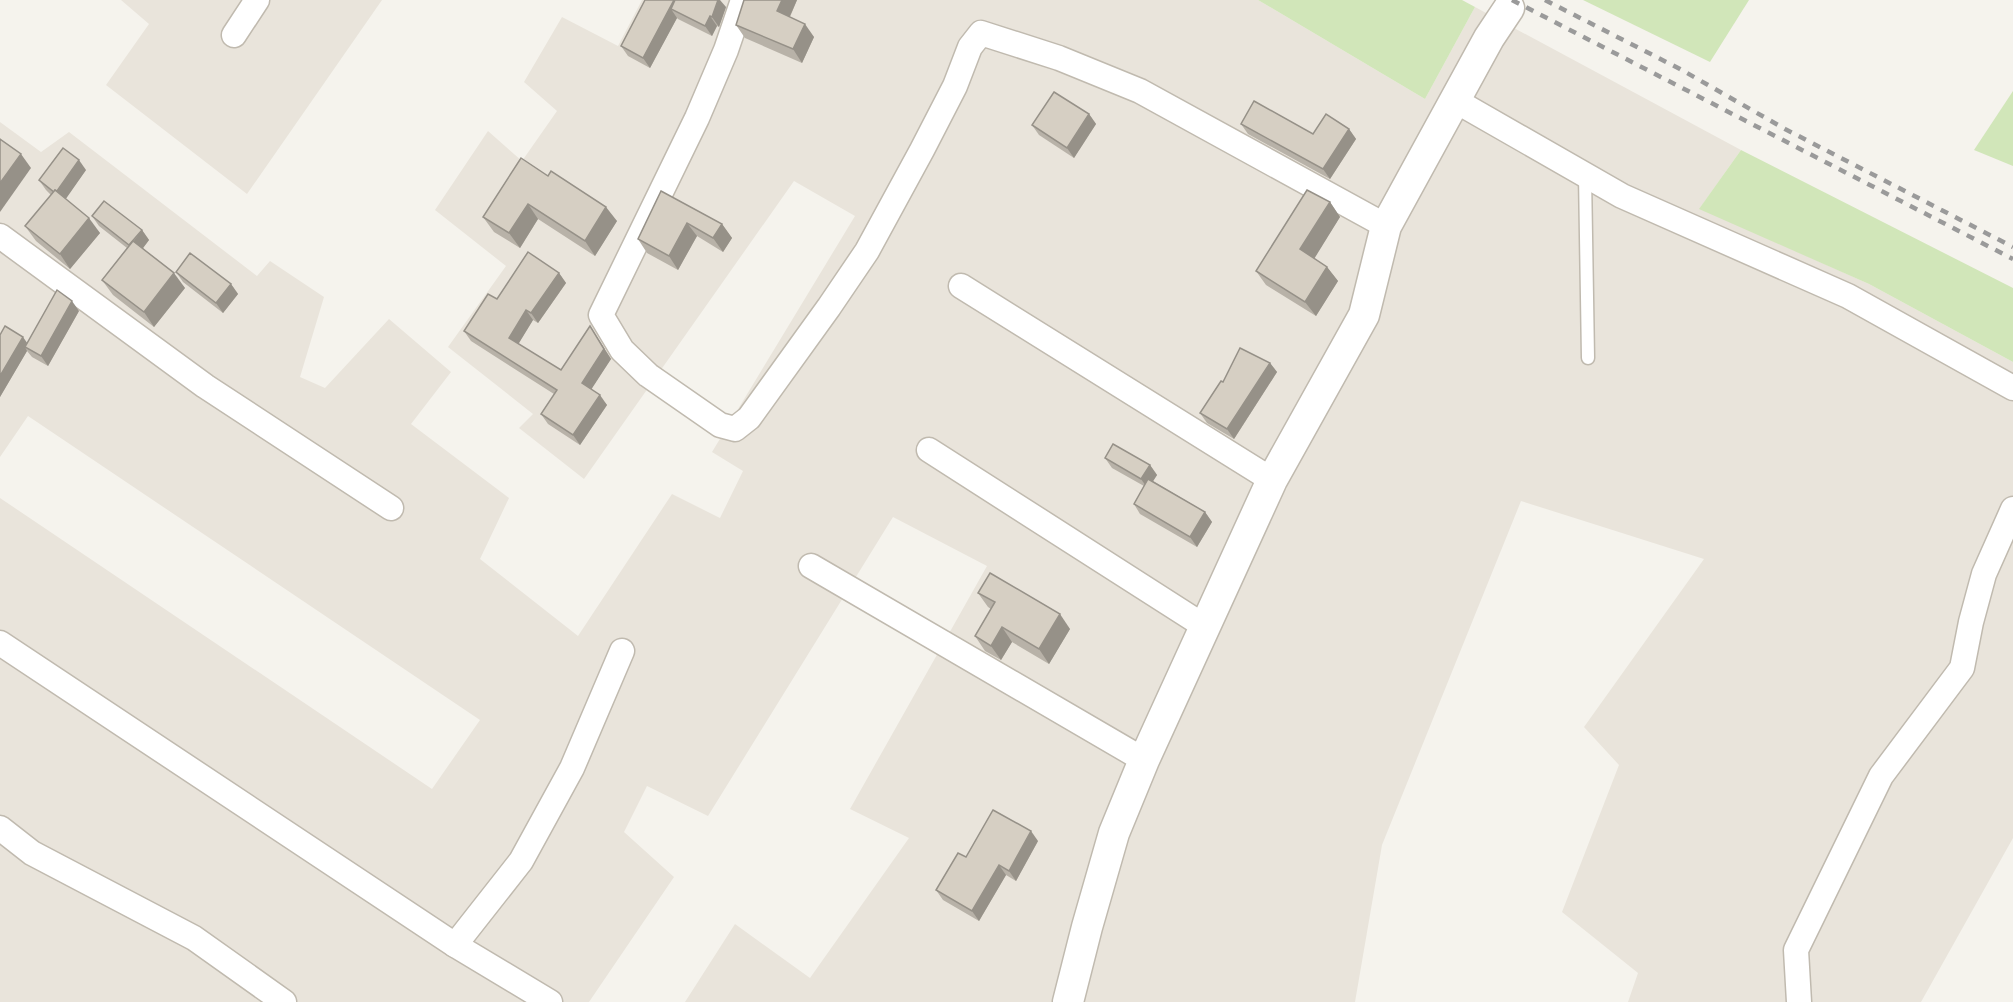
<svg xmlns="http://www.w3.org/2000/svg" width="2013" height="1002" viewBox="0 0 2013 1002" font-family="Figtree,sans-serif">
	<style>
		.residential { fill: #e9e4db }
		.green { fill: #d1e6b9 }
		.lines { fill: none; stroke-linecap: round; stroke-linejoin: round }
		.service-casing { stroke: #c0baaf; stroke-width: 15 }
		.minor-casing { stroke: #c0baaf; stroke-width: 27 }
		.tertiary-casing { stroke: #c0baaf; stroke-width: 33 }
		.service { stroke: #fff; stroke-width: 12 }
		.minor { stroke: #fff; stroke-width: 24 }
		.tertiary { stroke: #fff; stroke-width: 30 }
		.rail { stroke: #9a9a9a; stroke-width: 4.5; stroke-dasharray: 8 8; stroke-linecap: butt }
		.wall { fill: #b8b2a8 }
		.shaded-wall { fill: #969188 }
		.building { fill: #d6cfc3; stroke: #969188; stroke-width: 1.5 }
	</style>
	<rect width="100%" height="100%" fill="#f5f3ed"/>
	<!-- residential -->
	<g class="residential">
		<polygon points="121,0 382,0 247,194 106,85 149,24"/>
		<polygon points="642,0 1258,0 1425,99 1475,7 1741,150 1700,208 1869,284 2013,362 2013,838 1921,1002 1628,1002 1638,973 1562,912 1619,765 1584,727 1704,559 1521,501 1382,845 1355,1002 685,1002 735,924 810,978 909,838 850,809 987,566 893,517 708,816 647,786 624,832 674,877 589,1002 0,1002 0,498 432,789 480,720 28,416 0,457 0,122 41,152 69,132 257,276 270,261 324,297 300,377 325,388 389,319 451,372 411,424 509,498 480,559 578,636 672,494 720,518 743,471 712,452 855,216 794,181 584,479 519,428 533,414 448,347 506,266 435,210 488,131 522,161 557,111 524,82 562,17 618,46"/>
	</g>
	<!-- green -->
	<g class="green">
		<polygon points="1258,0 1462,0 1475,7 1425,99"/>
		<polygon points="1583,0 1749,0 1710,62"/>
		<polygon points="2013,91 2013,166 1974,150"/>
		<polygon points="1741,150 2013,288 2013,362 1869,284 1699,209"/>
	</g>
	<g class="lines">
		<defs>
			<polyline id="service" points="1585,175 1588,358"/>
			<g id="minor">
				<polyline points="743,0 726,50 697,118 601,315 622,350 648,375 720,425 735,429 749,418 829,307 867,251 922,150 955,86 970,47 981,33 1059,58 1140,91 1386,226"/>
				<polyline points="234,35 257,0"/>
				<polyline points="1456,101 1622,196 1848,296 2013,388"/>
				<polyline points="0,236 205,386 391,508"/>
				<polyline points="961,286 1272,480"/>
				<polyline points="929,450 1204,626"/>
				<polyline points="811,566 1144,760"/>
				<polyline points="0,643 455,945 550,1002"/>
				<polyline points="0,828 32,853 194,938 284,1002"/>
				<polyline points="455,945 521,861 572,768 622,651"/>
				<polyline points="1799,1002 1796,950 1881,776 1962,668 1971,622 1984,574 2013,509"/>
			</g>
			<polyline id="tertiary" points="1068,1002 1087,927 1114,833 1144,760 1272,480 1364,315 1386,226 1489,38 1509,8"/>
		</defs>
		<!-- service casing -->
		<use href="#service" class="service-casing"/>
		<!-- minor casing -->
		<use href="#minor" class="minor-casing"/>
		<!-- tertiary casing -->
		<use href="#tertiary" class="tertiary-casing"/>
		<!-- service -->
		<use href="#service" class="service"/>
		<!-- minor -->
		<use href="#minor" class="minor"/>
		<!-- tertiary -->
		<use href="#tertiary" class="tertiary"/>
		<!-- rail -->
		<g class="rail">
			<polyline points="1512,0 2013,259"/>
			<polyline points="1545,0 1680,69 1785,129 2013,247"/>
		</g>
	</g>
	<!-- wall -->
	<g class="wall">
		<polygon points="744,0 797,0 790,17 814,37 802,63 745,38 736,25"/>
		<polygon points="674,1 726,7 719,27 717,26 712,36 678,19 677,18 650,68 628,56 621,46"/>
		<polygon points="1089,114 1096,124 1074,158 1039,135 1032,125"/>
		<polygon points="1241,124 1313,134 1349,129 1356,139 1330,179 1248,134"/>
		<polygon points="521,158 617,221 595,256 538,219 520,248 494,232 483,217"/>
		<polygon points="86,170 65,199 100,233 70,269 36,241 25,226 51,195 46,190 39,180"/>
		<polygon points="661,191 722,224 732,238 723,252 697,236 678,270 647,253 638,239"/>
		<polygon points="1330,202 1340,217 1314,258 1327,267 1338,281 1316,316 1266,285 1256,271"/>
		<polygon points="92,216 142,230 149,240 143,248 185,288 154,327 113,295 102,280 127,248 99,226"/>
		<polygon points="176,272 231,284 238,294 223,313 183,282"/>
		<polygon points="559,273 566,283 538,323 533,320 518,344 561,370 590,326 611,359 591,389 607,405 580,445 548,424 541,414 554,394 471,341 464,331 497,299"/>
		<polygon points="79,311 48,366 32,357 27,351 0,397 0,335 27,343"/>
		<polygon points="1270,363 1277,372 1234,439 1207,423 1200,413 1223,382"/>
		<polygon points="1105,458 1150,465 1157,475 1153,481 1205,512 1212,522 1197,547 1140,514 1134,504 1144,486 1112,468"/>
		<polygon points="978,593 1070,629 1049,664 1012,642 1001,660 985,651 975,636 991,609 988,607"/>
		<polygon points="1038,841 1016,881 1006,875 979,921 943,900 936,890 966,857"/>
	</g>
	<!-- shaded-wall -->
	<g class="shaded-wall">
		<polygon points="674,0 681,10 671,9 677,18 650,68 643,58"/>
		<polygon points="718,0 720,0 726,7 719,27 712,17"/>
		<polygon points="782,0 797,0 786,25 777,11"/>
		<polygon points="710,16 717,26 712,36 705,26"/>
		<polygon points="805,24 814,37 802,63 793,49"/>
		<polygon points="1089,114 1096,124 1074,158 1067,148"/>
		<polygon points="1349,129 1356,139 1330,179 1323,169"/>
		<polygon points="21,154 31,168 0,212 0,183"/>
		<polygon points="79,160 86,170 63,203 56,193"/>
		<polygon points="1330,202 1340,217 1311,264 1300,249"/>
		<polygon points="528,204 538,219 520,248 509,233"/>
		<polygon points="606,207 617,221 595,256 585,241"/>
		<polygon points="89,218 100,233 70,269 60,254"/>
		<polygon points="687,223 697,236 678,270 669,256"/>
		<polygon points="722,224 732,238 723,252 713,238"/>
		<polygon points="142,230 149,240 137,256 130,246"/>
		<polygon points="1327,267 1338,281 1316,316 1305,302"/>
		<polygon points="174,273 185,288 154,327 144,312"/>
		<polygon points="559,273 566,283 538,323 531,313"/>
		<polygon points="231,284 238,294 223,313 216,303"/>
		<polygon points="72,301 79,311 48,366 41,356"/>
		<polygon points="526,310 533,320 516,348 509,338"/>
		<polygon points="590,326 611,359 589,393 582,383"/>
		<polygon points="23,337 30,347 25,347 27,351 0,397 0,376"/>
		<polygon points="1270,363 1277,372 1234,439 1227,429"/>
		<polygon points="600,395 607,405 580,445 573,435"/>
		<polygon points="1150,465 1157,475 1148,489 1141,479"/>
		<polygon points="1205,512 1212,522 1197,547 1190,537"/>
		<polygon points="1060,614 1070,629 1049,664 1039,649"/>
		<polygon points="1002,627 1012,642 1001,660 991,646"/>
		<polygon points="1031,831 1038,841 1016,881 1009,871"/>
		<polygon points="999,865 1006,875 979,921 972,911"/>
	</g>
	<!-- building -->
	<g class="building">
		<polygon points="645,0 674,0 643,58 621,46"/>
		<polygon points="675,0 718,0 712,17 710,16 705,26 671,9"/>
		<polygon points="744,0 782,0 777,11 805,24 793,49 736,25"/>
		<polygon points="1054,92 1089,114 1067,148 1032,125"/>
		<polygon points="1254,101 1313,134 1326,114 1349,129 1323,169 1241,124"/>
		<polygon points="0,139 21,154 0,183"/>
		<polygon points="63,148 79,160 57,191 55,190 54,192 39,180"/>
		<polygon points="521,158 548,176 551,171 606,207 585,241 528,204 509,233 483,217"/>
		<polygon points="55,190 89,218 60,254 25,226"/>
		<polygon points="1307,190 1330,202 1300,249 1327,267 1305,302 1256,271"/>
		<polygon points="661,191 722,224 713,238 687,223 669,256 638,239"/>
		<polygon points="104,201 142,230 129,245 92,216"/>
		<polygon points="133,241 174,273 144,312 102,280"/>
		<polygon points="528,252 559,273 531,313 526,310 509,338 561,370 590,326 604,349 582,383 600,395 573,435 541,414 557,390 464,331 488,294 497,299"/>
		<polygon points="190,253 231,284 216,303 176,272"/>
		<polygon points="57,290 72,301 41,356 25,347"/>
		<polygon points="5,326 23,337 0,376 0,335"/>
		<polygon points="1240,348 1270,363 1227,429 1200,413 1221,381 1223,382"/>
		<polygon points="1113,444 1150,465 1141,479 1105,458"/>
		<polygon points="1148,479 1205,512 1190,537 1134,504"/>
		<polygon points="990,573 1060,614 1039,649 1002,627 991,646 975,636 995,602 978,593"/>
		<polygon points="993,810 1031,831 1009,871 999,865 972,911 936,890 958,853 966,857"/>
	</g>
</svg>
